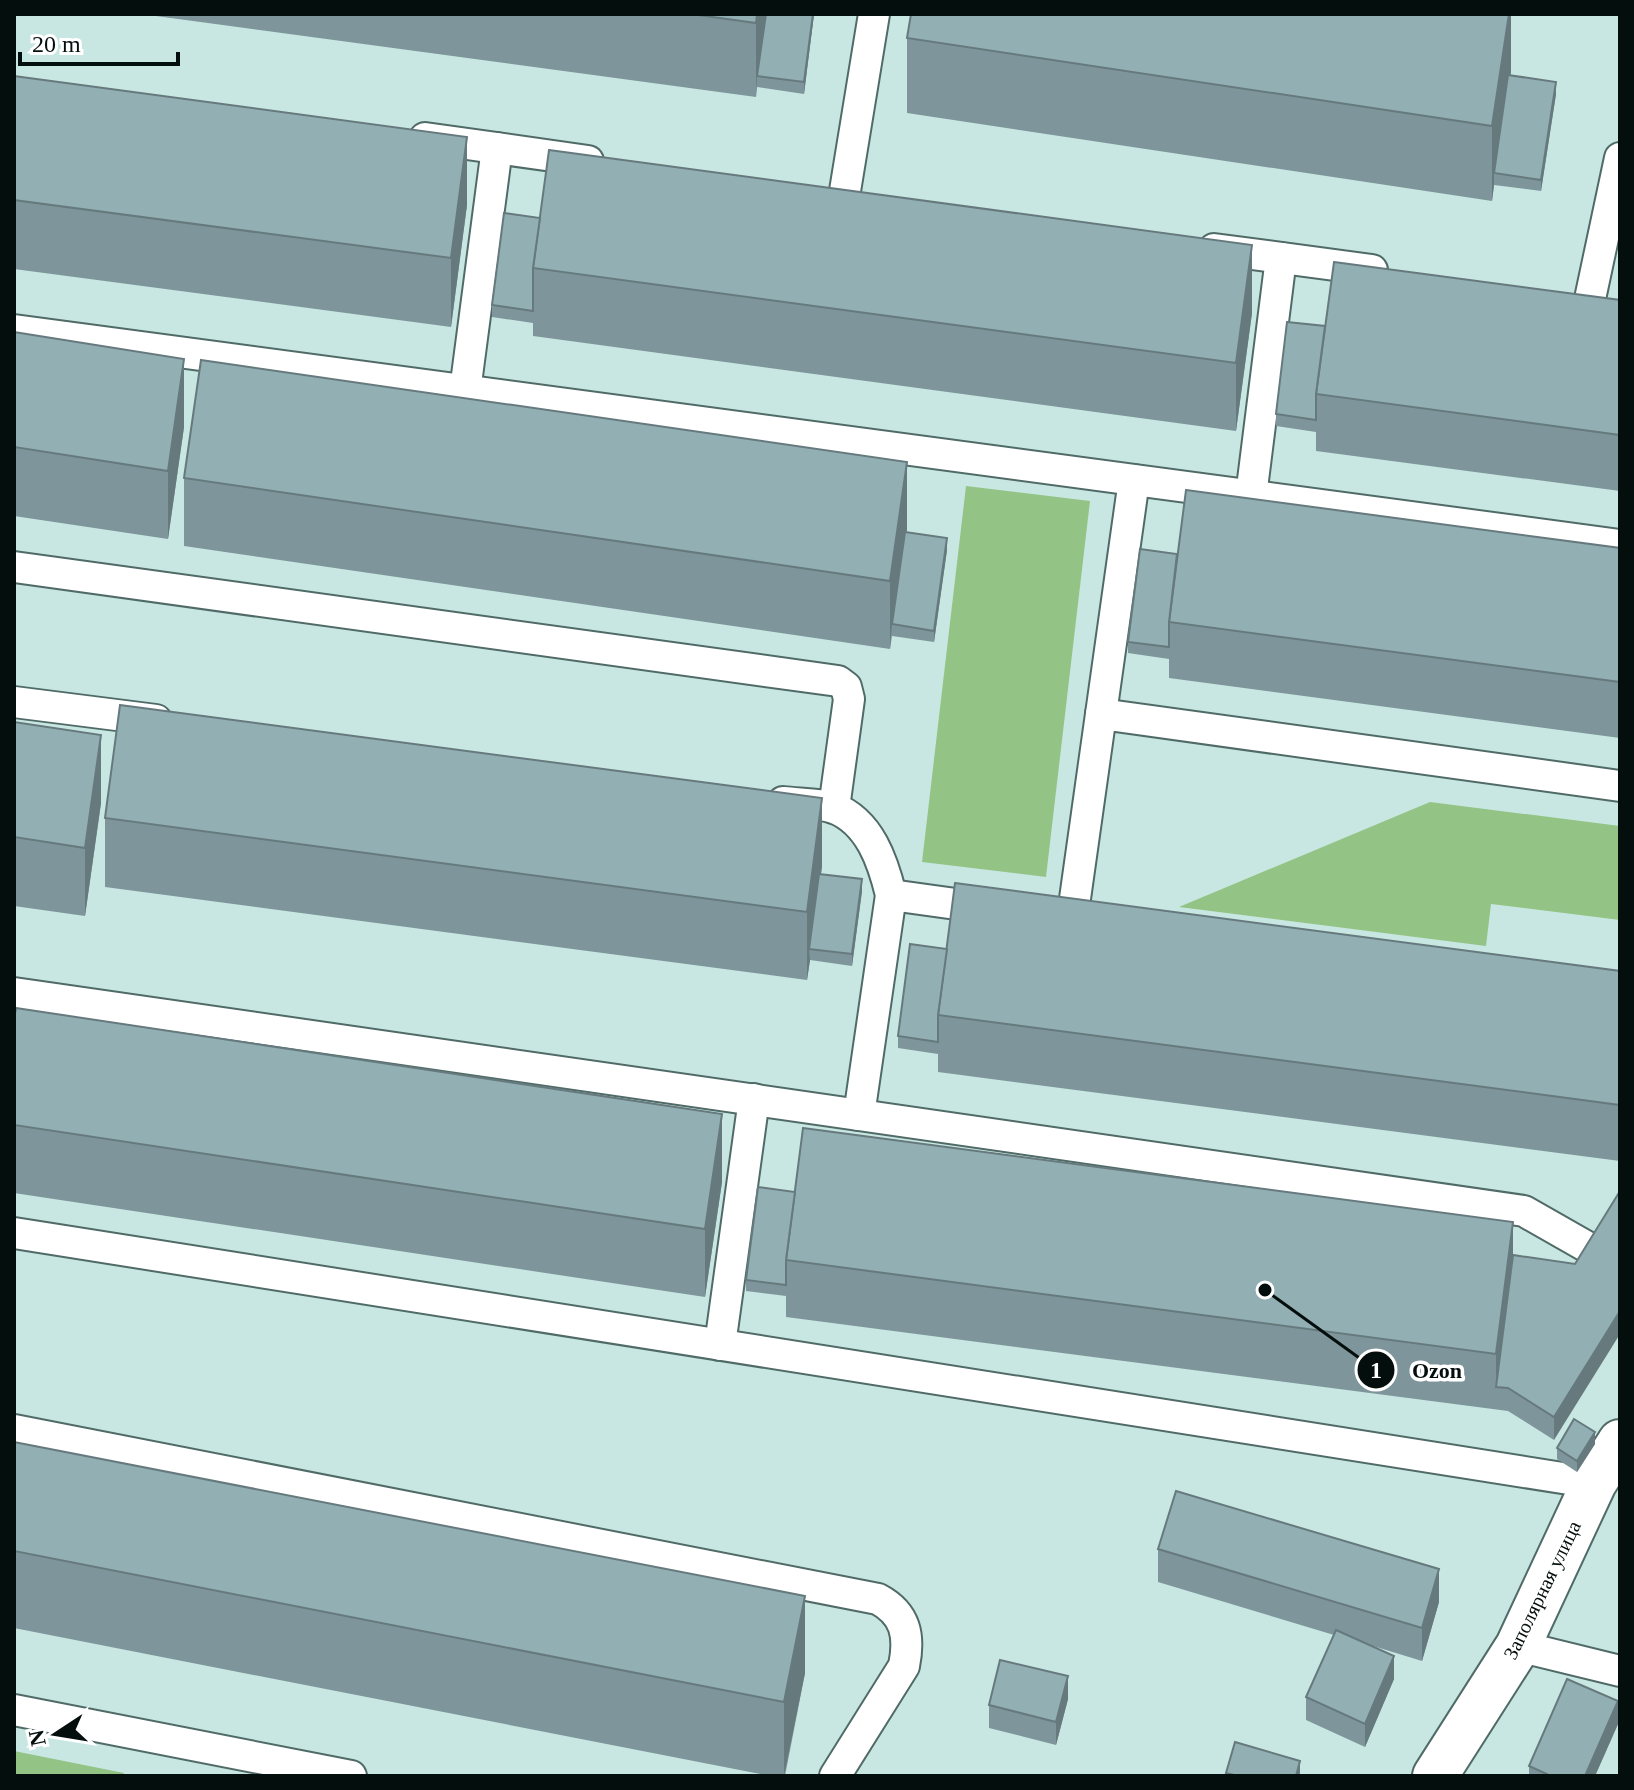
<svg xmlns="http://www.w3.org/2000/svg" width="1634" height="1790" viewBox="0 0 1634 1790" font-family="'Times New Roman',serif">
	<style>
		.green { fill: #93c485 }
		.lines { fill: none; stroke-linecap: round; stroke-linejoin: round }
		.service-casing { stroke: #506b67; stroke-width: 34 }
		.minor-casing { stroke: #506b67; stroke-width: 48 }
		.service { stroke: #fff; stroke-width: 30 }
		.minor { stroke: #fff; stroke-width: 44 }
		.wall { fill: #7e969b }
		.shaded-wall { fill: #667a7e }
		.building { fill: #92afb4; stroke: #667a7e; stroke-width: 2 }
		.labels { text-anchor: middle; stroke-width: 7; stroke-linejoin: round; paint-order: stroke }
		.street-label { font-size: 20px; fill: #040e0c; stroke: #fff }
		.leader { fill: none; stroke: #040e0c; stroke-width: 3 }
		.callout-dot { fill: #040e0c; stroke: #fff; stroke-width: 3 }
		.mark-label { font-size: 24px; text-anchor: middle; font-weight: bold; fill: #fff }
		.callout-label { font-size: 22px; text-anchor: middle; font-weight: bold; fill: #040e0c; stroke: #fff; stroke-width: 7; stroke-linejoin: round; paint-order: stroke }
	</style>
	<rect width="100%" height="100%" fill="#c9e7e2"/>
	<!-- green -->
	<g class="green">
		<polygon points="966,486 1090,501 1046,877 922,862"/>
		<polygon points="1430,802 1620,826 1620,920 1491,904 1486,946 1179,907"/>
		<polygon points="14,1751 124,1773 123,1776 14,1776"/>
	</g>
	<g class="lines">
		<defs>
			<g id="service">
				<polyline points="425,138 588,161"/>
				<polyline points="844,197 874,14"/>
				<polyline points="1214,249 1372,270"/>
				<polyline points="1590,299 1620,158"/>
				<polyline points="14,330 1620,545"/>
				<polyline points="465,391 497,148"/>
				<polyline points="1251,496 1281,258"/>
				<polyline points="14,567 838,681 846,687 849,699 834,808"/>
				<polyline points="14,702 156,720"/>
				<polyline points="1101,714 1134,480"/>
				<path d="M783 802C799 804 819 803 834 808 870 822 883 862 891 895L859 1115"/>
				<polyline points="891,895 992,909"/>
				<polyline points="1072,920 1101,714 1620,786"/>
				<polyline points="14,993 1524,1211 1596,1252"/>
				<polyline points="14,1233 1594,1483"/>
				<polyline points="720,1345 754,1099"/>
				<path d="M14 1430 878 1599C906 1614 910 1636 904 1666L835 1776"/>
				<polyline points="1518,1646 1620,1671"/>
				<polyline points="14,1710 351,1776"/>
			</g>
			<polyline id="minor" points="1435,1776 1518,1646 1594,1483 1620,1442"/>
		</defs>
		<!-- service casing -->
		<use href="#service" class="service-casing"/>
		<!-- minor casing -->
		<use href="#minor" class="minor-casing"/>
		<!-- service -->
		<use href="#service" class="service"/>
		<!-- minor -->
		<use href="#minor" class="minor"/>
	</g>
	<!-- wall -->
	<g class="wall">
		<polygon points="141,14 814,14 804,94 757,87 757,86 756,97"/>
		<polygon points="1511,14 1511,75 1556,94 1541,191 1494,185 1492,201 907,113 907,38"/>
		<polygon points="14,76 467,205 451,327 14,269"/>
		<polygon points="504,213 1252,313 1236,431 533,336 533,323 492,317 492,305"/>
		<polygon points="1620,300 1620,491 1316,451 1316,432 1276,426 1276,414 1325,326"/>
		<polygon points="14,332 184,427 168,539 14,516"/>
		<polygon points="184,478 907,532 947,550 934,642 892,636 890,649 184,546"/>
		<polygon points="1620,548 1620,738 1169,678 1169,659 1128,653 1128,642 1177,554"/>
		<polygon points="14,722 101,803 85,916 14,906"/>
		<polygon points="105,818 822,866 821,874 862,891 852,966 810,960 807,980 105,887"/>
		<polygon points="947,949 1620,971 1620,1161 938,1072 938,1054 898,1048 898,1036"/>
		<polygon points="14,1019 722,1182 705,1297 14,1193"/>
		<polygon points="795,1192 1513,1255 1575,1264 1554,1440 1508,1411 786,1317 786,1296 746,1291 746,1280"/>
		<polygon points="14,1442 805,1673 785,1776 770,1776 14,1628"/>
		<polygon points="1595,1444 1577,1472 1557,1459 1557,1448"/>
		<polygon points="1158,1549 1439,1602 1422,1661 1373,1646 1394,1679 1365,1747 1306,1720 1306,1697 1334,1635 1158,1582"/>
		<polygon points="1068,1699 1056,1745 989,1728 989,1705"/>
		<polygon points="1618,1724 1595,1776 1529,1776 1529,1766"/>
	</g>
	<!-- shaded-wall -->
	<g class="shaded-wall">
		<polygon points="757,14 767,14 757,76 756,97 756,23"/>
		<polygon points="813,14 814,14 804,94 804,82"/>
		<polygon points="1509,14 1511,14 1511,71 1496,173 1494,173 1494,185 1492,201 1492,126"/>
		<polygon points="1556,82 1556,94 1541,191 1541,180"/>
		<polygon points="467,137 467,205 451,327 451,258"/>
		<polygon points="1252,245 1252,313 1236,431 1236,363"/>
		<polygon points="184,359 184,427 168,539 168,471"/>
		<polygon points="907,462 907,530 894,625 892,624 890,649 890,581"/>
		<polygon points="947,538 947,550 934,642 934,631"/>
		<polygon points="101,735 101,803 85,916 85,848"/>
		<polygon points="822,798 822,866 811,949 809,949 810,960 807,980 807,912"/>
		<polygon points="862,879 862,891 852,966 852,954"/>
		<polygon points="722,1114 722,1182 705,1297 705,1229"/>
		<polygon points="1513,1222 1513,1278 1496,1387 1496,1354"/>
		<polygon points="1620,1311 1620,1334 1554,1440 1554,1417"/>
		<polygon points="1595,1432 1595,1444 1577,1472 1577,1461"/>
		<polygon points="1439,1569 1439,1602 1422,1661 1422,1628"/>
		<polygon points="805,1596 805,1673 784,1776 784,1702"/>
		<polygon points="1394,1656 1394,1679 1365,1747 1365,1724"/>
		<polygon points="1068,1676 1068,1699 1056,1745 1056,1722"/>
		<polygon points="1618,1701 1618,1724 1595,1776 1585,1776"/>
		<polygon points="1300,1761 1300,1773 1299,1776 1296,1776"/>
	</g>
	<!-- building -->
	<g class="building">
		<polygon points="691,14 757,14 756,23"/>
		<polygon points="766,14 813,14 804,82 757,76"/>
		<polygon points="911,14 1509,14 1492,126 907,38"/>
		<polygon points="1508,75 1556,82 1541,180 1494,173"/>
		<polygon points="14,76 467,137 451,258 14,200"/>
		<polygon points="549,150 1252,245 1236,363 533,268"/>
		<polygon points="504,213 540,218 533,268 533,311 492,305"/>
		<polygon points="1334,262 1620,300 1620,435 1316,394"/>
		<polygon points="1287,322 1325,326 1316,394 1316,420 1276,414"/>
		<polygon points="14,332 184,359 168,471 14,447"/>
		<polygon points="201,360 907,462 890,581 184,478"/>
		<polygon points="1186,490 1620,548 1620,682 1169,622"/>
		<polygon points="905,532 947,538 934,631 892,624"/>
		<polygon points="1140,549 1177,554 1169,622 1169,647 1128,642"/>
		<polygon points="120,705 822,798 807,912 105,818"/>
		<polygon points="14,722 101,735 85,848 14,837"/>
		<polygon points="819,874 862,879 852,954 809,949"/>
		<polygon points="955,883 1620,971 1620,1105 938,1015"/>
		<polygon points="910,944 947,949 938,1015 938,1042 898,1036"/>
		<polygon points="16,1008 722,1114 705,1229 14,1125 14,1019"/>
		<polygon points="803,1128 1513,1222 1496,1354 786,1260"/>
		<polygon points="758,1187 795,1192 786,1260 786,1285 746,1280"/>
		<polygon points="1620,1191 1620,1311 1554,1417 1508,1388 1496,1387 1513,1255 1575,1264"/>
		<polygon points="1574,1419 1595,1432 1577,1461 1557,1448"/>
		<polygon points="14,1442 805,1596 784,1702 14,1551"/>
		<polygon points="1176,1491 1439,1569 1422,1628 1158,1549"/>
		<polygon points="1336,1630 1394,1656 1365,1724 1306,1697"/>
		<polygon points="1000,1660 1068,1676 1056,1722 989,1705"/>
		<polygon points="1567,1679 1618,1701 1585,1776 1551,1776 1529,1766"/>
		<polygon points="1235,1742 1300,1761 1296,1776 1238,1776 1226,1773"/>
	</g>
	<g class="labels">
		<!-- street labels -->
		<g class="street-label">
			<text transform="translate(1542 1590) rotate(-64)" y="7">Заполярная улица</text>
		</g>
	</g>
	<!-- callouts -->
	<path class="leader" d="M1265 1290L1376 1370"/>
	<g class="callout-dot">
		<circle cx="1265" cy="1290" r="8"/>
		<circle cx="1376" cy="1370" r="20"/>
	</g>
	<g class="mark-label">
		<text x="1376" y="1378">1</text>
	</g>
	<g class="callout-label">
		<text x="1437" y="1378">Ozon</text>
	</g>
	<!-- border -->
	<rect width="1634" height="1790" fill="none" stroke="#040e0c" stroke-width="32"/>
	<!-- north arrow -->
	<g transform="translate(56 1734) rotate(258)" stroke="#ffffff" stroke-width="6" paint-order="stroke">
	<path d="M0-6L14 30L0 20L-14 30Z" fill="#040e0c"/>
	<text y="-12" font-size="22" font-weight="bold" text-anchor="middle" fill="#040e0c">N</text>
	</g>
	<!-- scale -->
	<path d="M20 52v12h158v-12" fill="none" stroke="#040e0c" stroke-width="4"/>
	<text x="32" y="52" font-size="24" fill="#040e0c" stroke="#ffffff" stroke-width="6" paint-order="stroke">20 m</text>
</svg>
